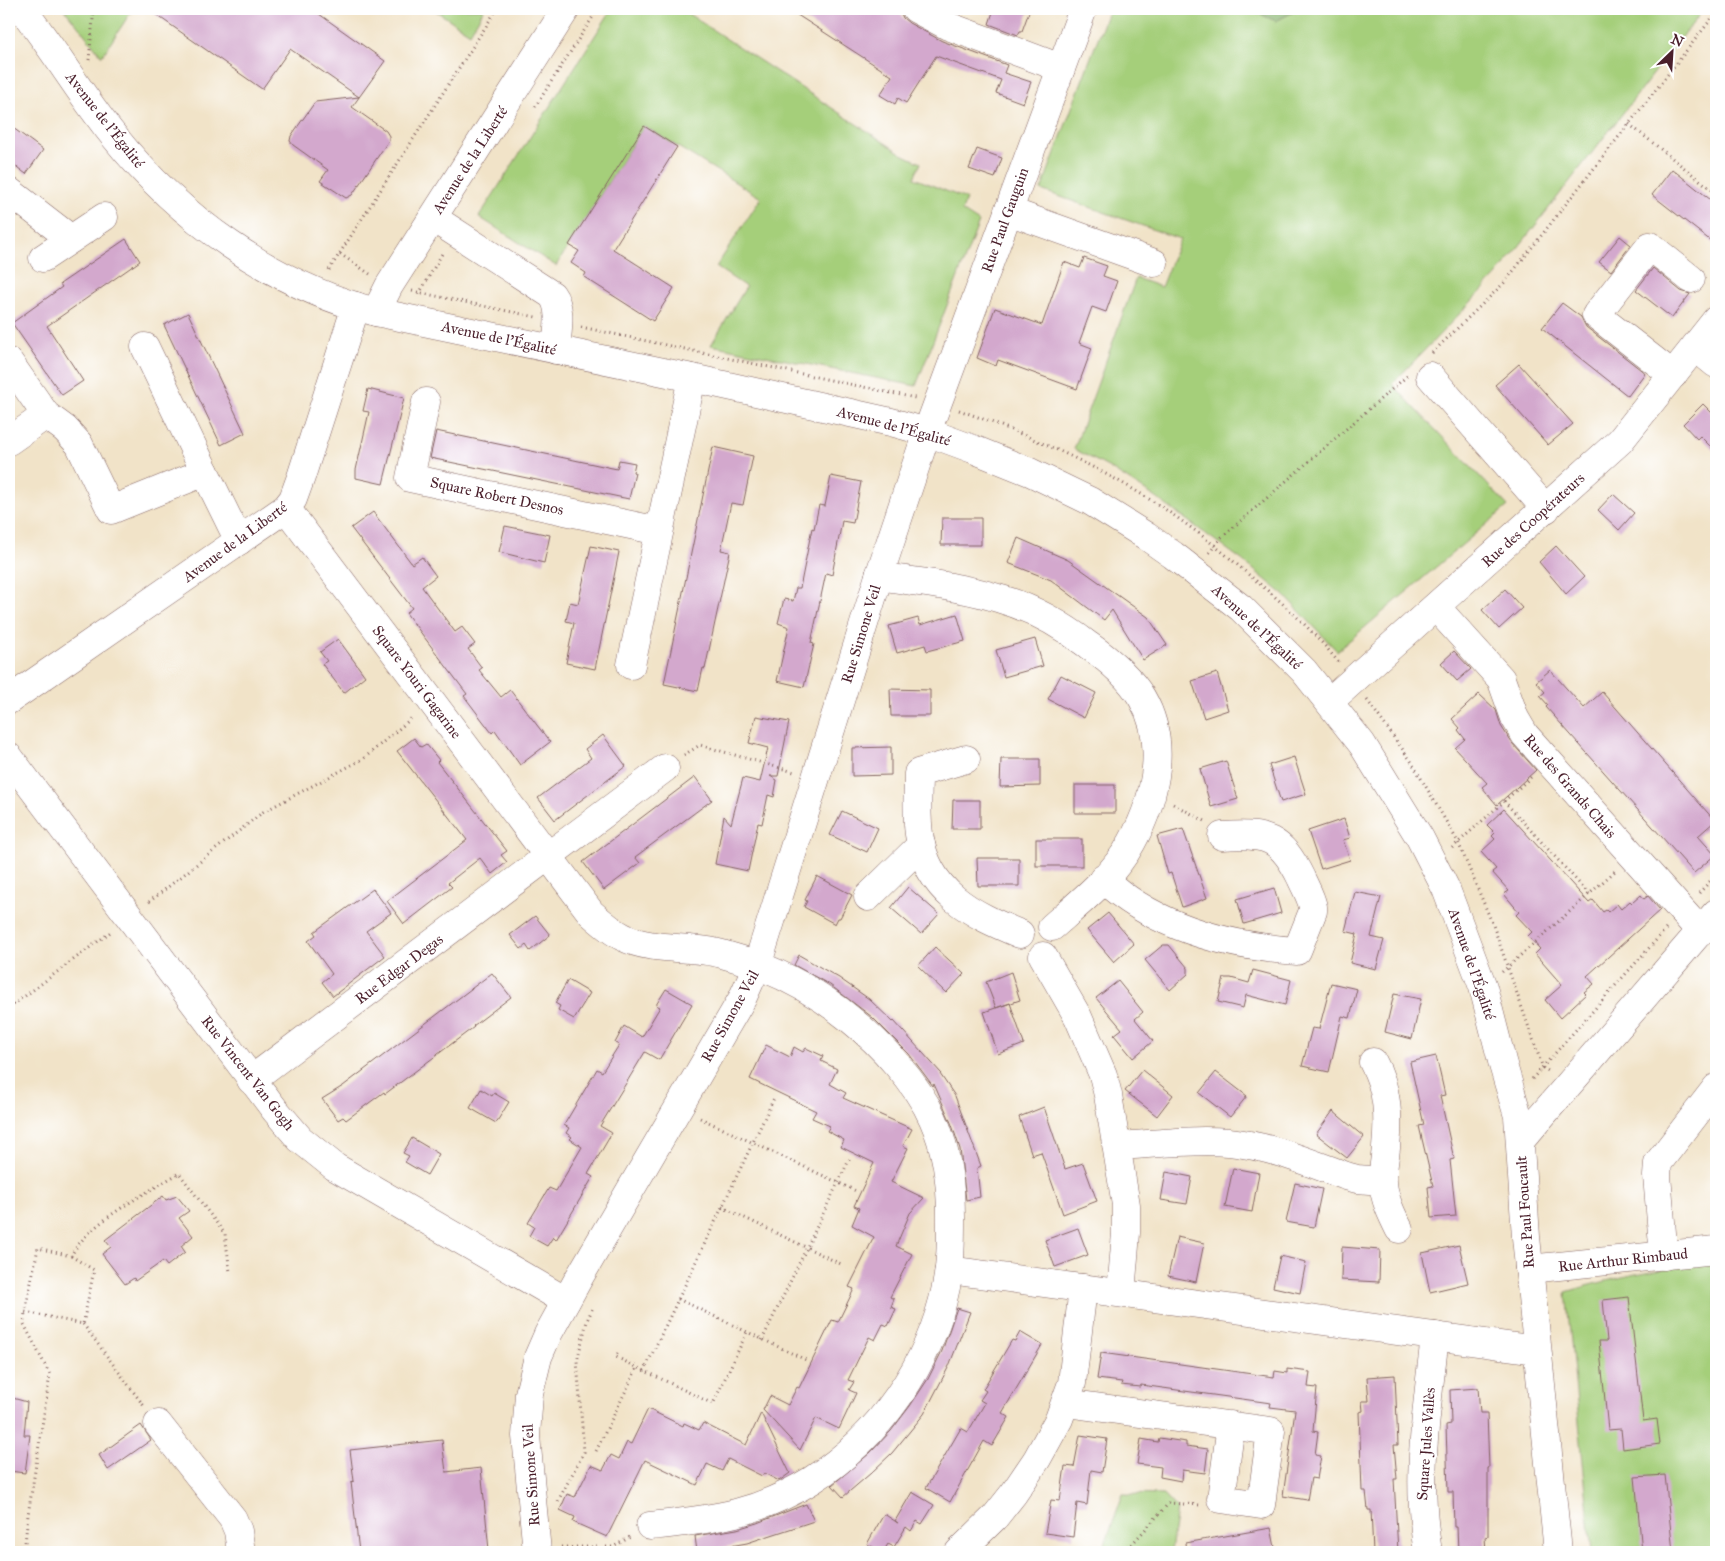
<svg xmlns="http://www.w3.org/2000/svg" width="1725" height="1561" viewBox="0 0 1725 1561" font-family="'IM FELL Great Primer',serif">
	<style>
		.green { fill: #a5cf7a; stroke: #787752 }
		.forest { fill: #84b26a; stroke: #67684a }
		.building { fill: #d3a8cd }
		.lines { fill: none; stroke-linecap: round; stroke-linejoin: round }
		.minor-casing { stroke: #846462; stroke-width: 29 }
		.path { stroke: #846462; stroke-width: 3; stroke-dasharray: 1 4; stroke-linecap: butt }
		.minor { stroke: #fff; stroke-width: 28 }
		.labels { text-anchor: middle; stroke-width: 4.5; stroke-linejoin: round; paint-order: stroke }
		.street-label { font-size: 15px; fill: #4a1f2b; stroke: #fff }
	</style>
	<rect width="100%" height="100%" fill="#fff"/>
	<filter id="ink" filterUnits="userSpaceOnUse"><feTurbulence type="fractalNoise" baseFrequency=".02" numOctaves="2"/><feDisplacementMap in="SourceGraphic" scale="10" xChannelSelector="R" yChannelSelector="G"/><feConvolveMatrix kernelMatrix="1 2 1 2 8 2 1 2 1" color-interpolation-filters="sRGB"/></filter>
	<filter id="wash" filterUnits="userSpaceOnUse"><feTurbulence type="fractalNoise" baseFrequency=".0096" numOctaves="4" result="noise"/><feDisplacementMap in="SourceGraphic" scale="20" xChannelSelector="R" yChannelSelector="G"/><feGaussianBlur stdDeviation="1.12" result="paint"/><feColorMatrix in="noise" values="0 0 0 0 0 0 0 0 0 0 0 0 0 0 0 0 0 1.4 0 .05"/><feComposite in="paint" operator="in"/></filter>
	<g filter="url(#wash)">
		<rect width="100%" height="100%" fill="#f1e3c8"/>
		<!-- green -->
		<g class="green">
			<polygon points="64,9 133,9 102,56"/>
			<polygon points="433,9 484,9 470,33"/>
			<polygon points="612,9 681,9 902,154 921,163 914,178 966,199 962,211 979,222 916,386 711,345 746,287 716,267 761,198 644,126 556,266 479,217"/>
			<polygon points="1109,9 1249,9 1276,21 1299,9 1704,9 1496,276 1392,384 1508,506 1337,651 1284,595 1242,560 1155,497 1108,467 1074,449 1136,278 1161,287 1180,239 1041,190"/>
			<path d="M1716 1261V1552H1592L1566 1292C1616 1277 1665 1267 1716 1261Z"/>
			<polygon points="1123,1494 1164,1495 1177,1509 1171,1552 1102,1552"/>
		</g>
		<!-- forest -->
		<polygon class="forest" points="1249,9 1299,9 1276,21"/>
		<g id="blocks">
			<!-- building -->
			<g class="building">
				<polygon points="148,9 312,9 385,61 352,107 386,131 389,136 389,140 352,195 346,198 320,181 328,170 293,145 290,141 291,136 315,102 359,97 290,49 262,89"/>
				<polygon points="788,9 899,9 903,18 909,23 942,41 1007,65 1004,73 1031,82 1023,103 996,93 1001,80 936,56 906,103 898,98 895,104 880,95 892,76"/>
				<polygon points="994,9 1030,9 1022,31 1020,31 1018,35 989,24"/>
				<polygon points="9,125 43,150 26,174 9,161"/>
				<polygon points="644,126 677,147 613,249 674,288 653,321 584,277 586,273 571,263 579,251 569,245"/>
				<polygon points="977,149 1002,158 995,178 969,169"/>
				<polygon points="1672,169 1716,204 1716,245 1652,195"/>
				<polygon points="1620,236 1631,245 1611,271 1599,262"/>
				<polygon points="126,239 140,261 47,326 83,381 62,395 12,323 62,287 60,284"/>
				<polygon points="1084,258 1107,266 1103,276 1117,281 1106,312 1092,307 1079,343 1092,348 1077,389 998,360 996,366 977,358 995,308 1042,325 1064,262 1080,268"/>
				<polygon points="1653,268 1681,291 1690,294 1672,318 1636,290"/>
				<polygon points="1562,303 1581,317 1586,327 1645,373 1628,396 1542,328"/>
				<polygon points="188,313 245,433 221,445 164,325"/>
				<polygon points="1519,364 1573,424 1548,445 1495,385"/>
				<polygon points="368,389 404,398 383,484 356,478 356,470 369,412 363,411"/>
				<polygon points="1703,404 1716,417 1716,452 1700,436 1697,439 1683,424"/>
				<polygon points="436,431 617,469 619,460 635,463 633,472 635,473 629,499 430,458"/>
				<polygon points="713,447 753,456 743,505 731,503 721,550 730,552 705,669 703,668 698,691 664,684"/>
				<polygon points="831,476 861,482 853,523 842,521 832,575 826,573 811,643 814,644 804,687 777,681 789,627 778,623 784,599 793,601 796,588 800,588 812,528 814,529 819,505 825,506"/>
				<polygon points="1613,494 1634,513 1619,530 1598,510"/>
				<polygon points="373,512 412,564 422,557 436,576 422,587 455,632 462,627 475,644 468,649 482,668 479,670 501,697 510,690 550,742 520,765 495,730 492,733 464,696 467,694 406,613 412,608 351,528"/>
				<polygon points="942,518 981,518 981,545 941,545"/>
				<polygon points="505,526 550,535 544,563 499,552"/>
				<polygon points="1018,538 1068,560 1148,617 1167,645 1143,660 1112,610 1104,620 1051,580 1008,563"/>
				<polygon points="591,546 619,552 595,669 566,663 574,623 566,621 570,602 578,604"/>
				<polygon points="1556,546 1584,577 1566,594 1539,562"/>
				<polygon points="1505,589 1522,608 1499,629 1482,610"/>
				<polygon points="957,614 965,641 927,651 925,645 897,653 889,626 918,618 920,625"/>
				<polygon points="338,639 365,676 344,693 322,664 327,661 320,652"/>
				<polygon points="1035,639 1043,666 1004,677 996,650"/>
				<polygon points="1454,651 1471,669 1457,681 1441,663"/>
				<polygon points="1550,670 1584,708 1602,692 1715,821 1698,836 1715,855 1694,873 1546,707 1548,705 1540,696 1545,692 1536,682"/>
				<polygon points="1217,673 1228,710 1204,718 1192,681"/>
				<polygon points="1061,675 1096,693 1084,718 1048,699"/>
				<polygon points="890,689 930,690 930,716 891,716"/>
				<polygon points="1479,694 1496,710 1501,726 1512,743 1536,770 1497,805 1482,787 1487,783 1455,748 1465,739 1458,730 1460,728 1452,719"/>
				<polygon points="756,716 789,722 778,776 770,776 777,780 774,797 768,795 762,824 758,823 748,871 715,864 724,816 731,824 743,778 760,782 768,748 749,743"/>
				<polygon points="603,735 626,766 555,820 538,798 591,758 585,749"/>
				<polygon points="414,738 421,747 426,744 439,760 437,762 507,851 501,855 507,862 492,874 480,858 448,883 452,887 404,924 387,901 467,840 397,751"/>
				<polygon points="891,747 891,775 852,776 852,748"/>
				<polygon points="1294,757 1306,794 1281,802 1269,765"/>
				<polygon points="1001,759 1040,759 1040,786 1000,787"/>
				<polygon points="1226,761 1238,799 1211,807 1200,769"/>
				<polygon points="695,777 712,800 635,857 640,863 604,890 583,862"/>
				<rect x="1075" y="785" width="40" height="28"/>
				<polygon points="953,800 980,800 980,829 952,829"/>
				<polygon points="1504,809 1589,903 1593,900 1603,912 1606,910 1608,912 1617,904 1621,909 1630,901 1632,903 1641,895 1644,899 1648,896 1660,910 1587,976 1594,984 1584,992 1586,994 1560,1018 1545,1000 1562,985 1535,954 1540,949 1528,936 1532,932 1516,915 1519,912 1504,894 1509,891 1492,872 1496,869 1481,852 1495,839 1492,836 1495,833 1487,825"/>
				<polygon points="842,811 878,828 867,852 830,835"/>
				<polygon points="1344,819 1350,838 1343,840 1350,860 1321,869 1308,831"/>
				<polygon points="1183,829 1207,898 1182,907 1171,873 1168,874 1157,836"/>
				<rect x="1036" y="839" width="46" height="27"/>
				<polygon points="977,858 1019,858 1019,886 978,886"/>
				<polygon points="817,876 852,895 840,918 838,918 835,924 804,907 807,901 805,900"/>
				<polygon points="908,887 939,914 921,934 891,908"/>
				<polygon points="1274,888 1281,913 1244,924 1237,899"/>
				<polygon points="373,889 391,913 366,931 385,956 333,996 322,982 332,974 308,941 316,935 314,932"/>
				<polygon points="1355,892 1381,897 1371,937 1384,940 1376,969 1350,963 1357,934 1345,931"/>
				<polygon points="1108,913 1134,944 1114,962 1087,930"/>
				<polygon points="535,916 550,935 530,951 526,945 521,949 510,935"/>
				<polygon points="1163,945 1169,945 1188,968 1188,974 1170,990 1145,960"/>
				<polygon points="935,947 964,974 946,993 918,966"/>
				<polygon points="799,955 839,978 869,999 893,1022 894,1021 941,1073 940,1074 955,1096 981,1166 977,1168 980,1197 966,1200 960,1149 952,1125 934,1084 933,1086 909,1054 872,1017 830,985 794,965"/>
				<polygon points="1253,970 1291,980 1285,1005 1246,995 1243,1008 1218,1002 1224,978 1231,978 1249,983"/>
				<polygon points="1011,972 1020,1000 996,1008 986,982"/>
				<polygon points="492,973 511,997 473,1026 474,1027 385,1094 384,1092 346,1120 343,1117 338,1120 322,1099 343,1086"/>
				<polygon points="568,980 590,993 574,1019 558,1010 560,1006 555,1003"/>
				<polygon points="1118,981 1143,1012 1135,1019 1153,1041 1133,1058 1114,1035 1122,1029 1096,998"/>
				<polygon points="1331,983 1357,989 1350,1018 1342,1016 1329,1072 1302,1066 1312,1028 1319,1029"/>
				<polygon points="666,989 692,1004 659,1060 645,1052 600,1126 612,1133 588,1174 593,1177 556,1240 553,1237 547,1246 529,1236 534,1227 528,1223 549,1188 556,1191 582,1147 570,1139 572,1137 566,1133 569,1128 564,1125 597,1069 602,1072 619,1045 615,1043 624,1026 642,1037 660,1007 656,1005"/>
				<polygon points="1394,994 1421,999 1412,1039 1385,1032"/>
				<polygon points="1010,1003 1024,1044 998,1054 984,1012"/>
				<polygon points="766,1045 790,1057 794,1047 803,1052 806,1048 823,1056 821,1061 837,1069 830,1084 846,1093 843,1098 912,1129 903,1146 908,1148 891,1182 924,1198 910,1213 896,1246 912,1254 890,1297 894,1299 891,1307 896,1309 888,1326 883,1324 875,1340 869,1337 848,1380 854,1382 849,1390 856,1393 839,1429 816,1418 800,1450 763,1410 770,1396 788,1405 797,1387 799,1388 832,1320 838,1322 854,1289 849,1287 874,1237 852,1225 859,1208 854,1206 874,1163 841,1147 844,1140 827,1131 830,1126 812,1118 816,1111 750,1079"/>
				<polygon points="1436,1056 1445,1095 1440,1096 1454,1159 1450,1160 1456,1216 1431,1218 1428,1187 1433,1186 1419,1126 1424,1125 1410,1062"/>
				<polygon points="1142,1070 1173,1095 1157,1116 1125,1091"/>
				<polygon points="1216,1072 1247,1096 1230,1117 1199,1093"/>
				<polygon points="481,1089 492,1096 494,1093 509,1102 496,1123 470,1108"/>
				<polygon points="1044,1107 1065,1169 1083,1163 1097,1201 1063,1214 1041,1152 1032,1155 1019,1117"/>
				<polygon points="1333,1111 1364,1137 1347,1158 1316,1134"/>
				<polygon points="412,1138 439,1154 427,1175 405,1162 409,1156 403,1153"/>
				<polygon points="1233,1168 1259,1173 1252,1212 1225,1207"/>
				<polygon points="1166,1172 1192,1177 1187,1204 1161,1200"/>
				<polygon points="1295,1183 1322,1189 1314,1227 1286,1222"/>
				<polygon points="163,1196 166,1200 177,1196 189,1211 179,1218 193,1236 181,1246 185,1252 167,1266 163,1261 135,1281 134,1278 125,1284 102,1254 111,1247 105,1240"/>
				<polygon points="1078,1228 1088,1255 1055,1267 1045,1240"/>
				<polygon points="1177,1237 1204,1243 1196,1282 1168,1276"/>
				<polygon points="1459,1245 1468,1283 1430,1292 1422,1253"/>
				<polygon points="1342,1247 1380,1250 1379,1282 1341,1280"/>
				<polygon points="1280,1256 1306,1262 1300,1293 1273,1287"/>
				<polygon points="1629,1297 1643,1421 1657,1419 1660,1444 1623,1449 1621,1429 1608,1430 1599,1341 1607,1341 1603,1300"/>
				<polygon points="957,1308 970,1312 949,1366 924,1414 892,1453 871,1473 843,1497 832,1485 870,1453 891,1431 910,1406 928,1379 942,1351"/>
				<polygon points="1020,1332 1042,1345 1002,1413 1009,1417 992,1446 984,1441 950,1502 926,1488 961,1428 968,1432 985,1403 980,1400 986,1391 983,1389 1012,1340 1015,1341"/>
				<polygon points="1101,1353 1274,1377 1275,1371 1287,1373 1287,1369 1310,1372 1308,1387 1317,1388 1313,1431 1318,1432 1315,1455 1321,1456 1317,1479 1311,1478 1307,1500 1283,1496 1295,1410 1270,1407 1271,1403 1141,1385 1140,1387 1121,1385 1122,1382 1097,1379"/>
				<polygon points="1395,1375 1398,1445 1394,1445 1397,1479 1394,1479 1398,1552 1373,1552 1371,1510 1368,1510 1366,1491 1362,1491 1359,1412 1363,1411 1362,1401 1369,1401 1367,1377"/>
				<polygon points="1478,1388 1480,1413 1487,1413 1489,1468 1488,1468 1488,1536 1485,1537 1486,1552 1458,1552 1457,1527 1454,1527 1453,1492 1448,1492 1446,1425 1451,1424 1450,1390"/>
				<polygon points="9,1397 27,1402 24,1435 30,1435 25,1473 9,1471"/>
				<polygon points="648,1409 683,1426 684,1423 699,1430 703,1423 746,1445 761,1413 790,1473 779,1481 764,1473 762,1476 728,1459 722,1471 707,1464 697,1485 645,1460 607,1537 573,1522 575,1517 560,1510 567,1494 575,1497 591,1465 603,1470 611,1455 619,1459 627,1442 631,1444"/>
				<polygon points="141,1425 151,1440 108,1470 99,1455"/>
				<polygon points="1080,1435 1107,1439 1102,1472 1091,1470 1087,1505 1077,1503 1073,1537 1045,1533 1051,1500 1060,1501 1065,1466 1074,1467"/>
				<polygon points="1159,1438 1186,1442 1186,1446 1208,1449 1205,1473 1182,1470 1181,1481 1160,1477 1161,1467 1137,1464 1141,1439 1158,1442"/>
				<polygon points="442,1440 446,1472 481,1468 489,1550 470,1552 359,1552 351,1482 354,1481 350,1450"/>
				<polygon points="1665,1475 1673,1552 1642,1552 1635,1477"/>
				<polygon points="912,1492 934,1505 922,1524 917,1521 911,1531 906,1527 894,1547 888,1544 883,1552 867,1544 884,1514 898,1523 895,1521"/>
				<polygon points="806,1504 814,1521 747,1543 697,1552 695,1536 737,1529 757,1523"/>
				<polygon points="1271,1528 1276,1552 1186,1552 1185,1543"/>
			</g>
		</g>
	</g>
	<g filter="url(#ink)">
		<use href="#blocks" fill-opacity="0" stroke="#846462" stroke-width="1"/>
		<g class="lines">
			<defs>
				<g id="minor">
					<path d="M22 9C54 49 80 94 113 135 179 218 272 285 376 312L692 378 891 422 927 432 973 449 1030 472 1061 487 1090 501 1146 536 1173 555 1241 608 1304 671 1362 744 1420 838 1446 889 1483 987 1503 1065 1518 1116 1526 1237 1558 1552"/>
					<polyline points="916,9 948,26 1061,68"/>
					<polyline points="9,191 71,239"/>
					<polyline points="1008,211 1154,263"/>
					<path d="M433 218 552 295C563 310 557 332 556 350"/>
					<polyline points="43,258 104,217"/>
					<polyline points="376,312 389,286 566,9"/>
					<polyline points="145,347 205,472"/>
					<polyline points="1695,347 1716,364"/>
					<polyline points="9,362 46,415 65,429 79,444 111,510 205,472 239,541"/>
					<polyline points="1673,375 1596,315 1650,246 1691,279"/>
					<polyline points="1430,376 1546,509"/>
					<polyline points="426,402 410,478 659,531"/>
					<polyline points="9,441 46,415"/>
					<path d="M286 508 591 913C601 922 611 931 623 937 653 952 690 945 722 954 768 966 813 989 850 1019 881 1044 917 1083 933 1119 947 1150 951 1184 951 1217 951 1240 951 1264 946 1287 930 1365 879 1437 812 1480 756 1515 713 1519 650 1526"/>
					<path d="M879 576C917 582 965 587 1001 599 1032 608 1062 625 1088 645 1108 659 1129 676 1142 698 1170 746 1154 807 1126 852 1107 881 1078 904 1052 927"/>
					<polyline points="1436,607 1501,679 1515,718 1525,735 1701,932"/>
					<polyline points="631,665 692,378"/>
					<polyline points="9,700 286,508 293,499 301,477 356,306"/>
					<polyline points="1330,701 1620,441 1716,320"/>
					<polyline points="9,757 275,1110 300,1139 335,1167 566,1301"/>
					<path d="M966 759 918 773C918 793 916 814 919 834 927 893 972 914 1020 934"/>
					<path d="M1103 879C1156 928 1227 946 1297 951L1313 911V907C1311 897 1305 887 1301 878 1281 837 1267 833 1222 836"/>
					<polyline points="868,897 921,845"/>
					<polyline points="1043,956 1078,1017 1103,1075 1108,1095 1126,1205 1126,1233 1121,1293"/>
					<path d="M1373 1062C1388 1089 1389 1118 1386 1148 1385 1159 1382 1171 1383 1182 1384 1199 1392 1215 1399 1229"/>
					<polyline points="251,1080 665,768"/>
					<polyline points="1521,1140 1716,913"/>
					<path d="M1117 1146C1154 1144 1192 1139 1229 1142 1270 1146 1308 1162 1346 1176L1357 1179 1382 1181"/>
					<polyline points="1664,1256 1657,1176 1658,1163 1716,1088"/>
					<polyline points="1529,1269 1716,1250"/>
					<polyline points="949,1270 1537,1350"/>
					<polyline points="1066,1403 1271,1431 1261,1505 1221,1499 1231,1425"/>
					<polyline points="158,1424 233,1519 238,1531 241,1552"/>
					<polyline points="537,1552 526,1436 529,1394 538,1357 548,1334 580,1276 742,999 757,966 879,576 927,432 1083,9"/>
					<polyline points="959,1552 995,1517 1014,1493 1037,1459 1059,1419 1072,1383 1083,1288"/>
					<path d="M1428 1552C1415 1479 1427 1409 1435 1336"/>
				</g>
			</defs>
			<!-- minor casing -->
			<use href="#minor" class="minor-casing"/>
			<!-- path -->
			<g class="path">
				<polyline points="89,60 94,9"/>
				<polyline points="535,107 598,9"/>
				<polyline points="1629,124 1716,193"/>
				<polyline points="340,254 370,274"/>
				<polyline points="329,270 497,9"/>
				<polyline points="412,291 536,317"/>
				<polyline points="419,294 443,252"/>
				<polyline points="581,327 915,398"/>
				<polyline points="1432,353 1504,283 1716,13"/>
				<path d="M959 410C1039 439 1122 476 1190 527 1211 542 1230 558 1249 575 1281 601 1313 630 1339 663"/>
				<polyline points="1209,553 1222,537 1407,376"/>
				<polyline points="1367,700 1411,761 1458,842 1493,925 1543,1068 1550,1072"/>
				<polyline points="684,755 700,745 794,772"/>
				<polyline points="1504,801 1589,894"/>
				<polyline points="1173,804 1205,821"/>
				<polyline points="1452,848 1531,777"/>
				<polyline points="1699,893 1716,875"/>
				<polyline points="149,902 263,812 363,759 413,717"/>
				<polyline points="1502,972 1615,871"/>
				<polyline points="9,1008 112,931"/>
				<polyline points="1532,1079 1666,929"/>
				<polyline points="700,1118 856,1191"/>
				<polyline points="722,1207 843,1265"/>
				<path d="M71 1256 94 1270 83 1324 25 1312 38 1248 71 1256C88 1222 147 1193 179 1173L225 1234 230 1272"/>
				<polyline points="678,1299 806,1360"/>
				<polyline points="83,1324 144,1406"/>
				<polyline points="762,1340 851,1156"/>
				<polyline points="618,1353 616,1357 713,1404 747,1332"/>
				<polyline points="644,1371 775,1096"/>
				<polyline points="596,1451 637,1368"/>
				<polyline points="558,1501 584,1452 577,1361 587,1321 593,1307"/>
				<polyline points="561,1547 613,1547 630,1537"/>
				<polyline points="24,1552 28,1515 50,1375 24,1324 25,1312"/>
				<polyline points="1125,1552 1169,1503 1200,1505"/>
			</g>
			<!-- minor -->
			<use href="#minor" class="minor"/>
		</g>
	</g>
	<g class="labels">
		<!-- street labels -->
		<g class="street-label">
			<text transform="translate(105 120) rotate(52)" y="5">Avenue de l'Égalité</text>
			<text transform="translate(470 160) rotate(-57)" y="5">Avenue de la Liberté</text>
			<text transform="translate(1005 220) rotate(-70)" y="5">Rue Paul Gauguin</text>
			<text transform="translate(499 338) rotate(12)" y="5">Avenue de l'Égalité</text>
			<text transform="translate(894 426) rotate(15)" y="5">Avenue de l'Égalité</text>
			<text transform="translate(497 496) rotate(12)" y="5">Square Robert Desnos</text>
			<text transform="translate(1533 520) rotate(-42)" y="5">Rue des Coopérateurs</text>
			<text transform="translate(235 542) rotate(-36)" y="5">Avenue de la Liberté</text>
			<text transform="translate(1257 627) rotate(43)" y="5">Avenue de l'Égalité</text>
			<text transform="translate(861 634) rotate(-73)" y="5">Rue Simone Veil</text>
			<text transform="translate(417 682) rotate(53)" y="5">Square Youri Gagarine</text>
			<text transform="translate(1570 786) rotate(49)" y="5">Rue des Grands Chais</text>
			<text transform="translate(1472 964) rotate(71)" y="5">Avenue de l'Égalité</text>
			<text transform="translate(399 969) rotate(-37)" y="5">Rue Edgar Degas</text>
			<text transform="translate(730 1016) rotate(-61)" y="5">Rue Simone Veil</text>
			<text transform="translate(248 1073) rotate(52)" y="5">Rue Vincent Van Gogh</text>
			<text transform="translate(1525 1212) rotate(-94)" y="5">Rue Paul Foucault</text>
			<text transform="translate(1623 1260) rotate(-6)" y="5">Rue Arthur Rimbaud</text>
			<text transform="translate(1426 1444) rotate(-86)" y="5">Square Jules Vallès</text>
			<text transform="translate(531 1475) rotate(-94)" y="5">Rue Simone Veil</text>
		</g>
	</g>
	<!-- margin -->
	<rect width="1725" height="1561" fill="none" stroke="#fff" stroke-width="30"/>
	<!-- north arrow -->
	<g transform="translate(1672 52) rotate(25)" stroke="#ffffff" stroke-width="4" paint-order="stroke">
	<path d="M0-4L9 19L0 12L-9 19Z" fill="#4a1f2b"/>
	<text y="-8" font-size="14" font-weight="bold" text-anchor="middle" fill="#4a1f2b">N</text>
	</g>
</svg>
